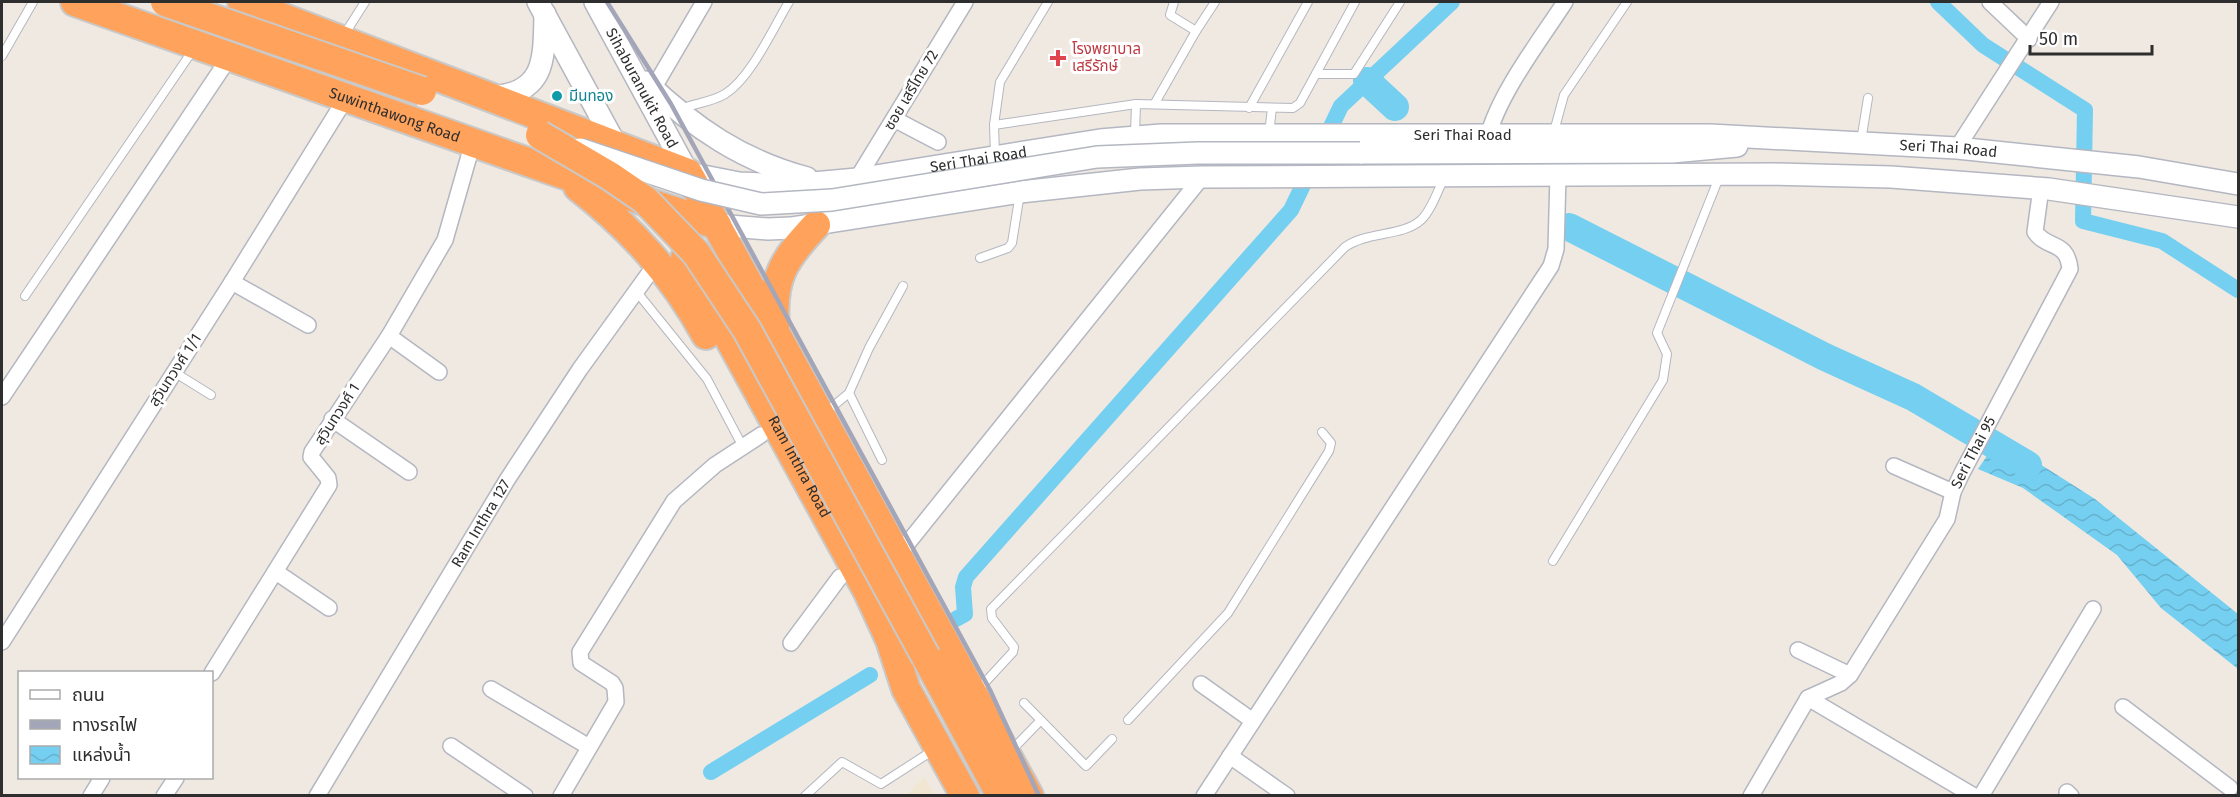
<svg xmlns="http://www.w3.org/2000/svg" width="2240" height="797" viewBox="0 0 2240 797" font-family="'Fira Sans','Noto Sans Thai',sans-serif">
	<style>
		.education { fill: #f0e6d1 }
		.water { fill: url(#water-waves) }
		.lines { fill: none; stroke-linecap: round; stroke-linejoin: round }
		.canal { stroke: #75cff0; stroke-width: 16 }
		.river { stroke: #75cff0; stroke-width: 28 }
		.lane-casing { stroke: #b4b7c1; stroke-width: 10 }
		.street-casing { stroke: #b4b7c1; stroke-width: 18 }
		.secondary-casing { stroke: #b4b7c1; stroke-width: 24 }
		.highway-casing { stroke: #c9c9c9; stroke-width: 32 }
		.lane { stroke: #fff; stroke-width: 8 }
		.street { stroke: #fff; stroke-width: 15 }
		.secondary { stroke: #fff; stroke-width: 21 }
		.highway { stroke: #ffa35c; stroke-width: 28 }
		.rail { stroke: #a3a6b8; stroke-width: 4.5 }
		.secondary-bridge-casing { stroke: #b4b7c1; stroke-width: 24; stroke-linecap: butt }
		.highway-bridge-casing { stroke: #c9c9c9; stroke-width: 32; stroke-linecap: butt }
		.secondary-bridge { stroke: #fff; stroke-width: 21 }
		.highway-bridge { stroke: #ffa35c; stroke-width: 28 }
		.health-dot { fill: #e0444e; stroke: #fff; stroke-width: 2 }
		.culture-dot { fill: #0f9aa8; stroke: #fff; stroke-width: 2 }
		.labels { text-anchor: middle; stroke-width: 6; stroke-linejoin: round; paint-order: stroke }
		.health-label { font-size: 15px; fill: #be3a42; stroke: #fff; text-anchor: start }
		.street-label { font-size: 15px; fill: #2e2e2e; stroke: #fff }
		.culture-label { font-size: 15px; fill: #0d838f; stroke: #fff; text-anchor: start }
	</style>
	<defs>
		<pattern id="water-waves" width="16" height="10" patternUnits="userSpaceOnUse" patternTransform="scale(1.5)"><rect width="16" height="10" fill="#75cff0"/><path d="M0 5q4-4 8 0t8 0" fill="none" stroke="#66b2ce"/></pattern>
	</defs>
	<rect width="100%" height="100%" fill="#efe9e1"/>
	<!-- education -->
	<polygon class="education" points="924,777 935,795 907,795"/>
	<!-- water -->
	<polygon class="water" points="1999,438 2095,499 2238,614 2238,669 2161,608 2117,555 2023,488 1978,469"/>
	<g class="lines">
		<!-- canal -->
		<g class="canal">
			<polyline points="1938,2 1983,45 2085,110 2083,221 2162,241 2238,290"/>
			<polyline points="956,619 965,614 963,587 966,577 1291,210 1341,106 1452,2"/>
			<polyline points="711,772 870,675"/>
		</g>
		<!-- river -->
		<g class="river">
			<polyline points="1367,81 1395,107"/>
			<polyline points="1569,227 1825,357 1913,397 2028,465"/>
		</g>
		<defs>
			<g id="lane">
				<polyline points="1174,2 1170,15 1196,31 1215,2"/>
				<polyline points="344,35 365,2"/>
				<polyline points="2,56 33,2"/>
				<polyline points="1316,74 1354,74 1400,2"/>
				<polyline points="1155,103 1196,31"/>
				<polyline points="1249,108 1308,2"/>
				<path d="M681 109C696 103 712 102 725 94 751 78 773 28 789 2"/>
				<polyline points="994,125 1136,104 1293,108 1300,103 1355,2"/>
				<polyline points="1135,134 1136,104"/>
				<polyline points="1269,134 1272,108"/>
				<polyline points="1553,135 1564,95 1627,2"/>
				<polyline points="1861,141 1868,98"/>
				<polyline points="995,154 994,125 1000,82 1048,2"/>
				<polyline points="980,258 1008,248 1012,243 1020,193"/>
				<polyline points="636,291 707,379 743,447"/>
				<polyline points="25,296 193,50"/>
				<polyline points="174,372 211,395"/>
				<polyline points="849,393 882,460"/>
				<polyline points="826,412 849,393 869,348 903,286"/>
				<polyline points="1553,561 1663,380 1667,354 1657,333 1720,175"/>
				<path d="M977 691 1013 652 1014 647 992 618 991 609 1345 247C1368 231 1402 237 1421 220 1431 211 1438 190 1444 178"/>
				<polyline points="1024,703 1086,766 1112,739"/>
				<polyline points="1128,720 1228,613 1329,451 1331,443 1322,432"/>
				<polyline points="1010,752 1040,721"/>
				<polyline points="805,796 842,762 881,784 932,751"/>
			</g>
			<g id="street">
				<polyline points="1990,2 2029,39"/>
				<polyline points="653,89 704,2"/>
				<polyline points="894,119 938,142"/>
				<path d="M1488 137C1498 95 1541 39 1565 2"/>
				<polyline points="1957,148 2051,2"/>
				<polyline points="857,179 965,2"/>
				<polyline points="232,282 308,325"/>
				<polyline points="389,336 439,372"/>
				<polyline points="2,397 231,55"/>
				<polyline points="332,419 409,472"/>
				<polyline points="1894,466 1953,492"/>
				<polyline points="899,554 1202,177"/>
				<polyline points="276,572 329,608"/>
				<polyline points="2,642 232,282 346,98"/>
				<polyline points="791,643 840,577"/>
				<polyline points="1798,650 1850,675"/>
				<polyline points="212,673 329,485 328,478 311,457 312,452 389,336 445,240 473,142"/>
				<polyline points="1201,684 1253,721"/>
				<polyline points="491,689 589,747"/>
				<path id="s1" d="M1808 698 1841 683 1850 675 1947 519 1953 492 1962 473 2070 269C2067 240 2048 250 2035 232L2041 188"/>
				<polyline points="2123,707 2230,788"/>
				<polyline points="451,746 525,796"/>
				<polyline points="1230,756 1287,796"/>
				<polyline points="2067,792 2071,796"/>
				<polyline points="91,796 102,778"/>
				<polyline points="164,796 176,778"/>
				<path id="s2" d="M317 796 507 480 580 369 658 261"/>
				<polyline points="561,796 616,702 615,688 612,683 581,663 580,652 674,501 715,465 761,435"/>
				<polyline points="1204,796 1551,266 1556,249 1558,175"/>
				<polyline points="1751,796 1808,698 1974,796"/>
				<polyline points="1981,796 2093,609"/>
			</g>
			<g id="secondary">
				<polyline points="538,2 617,147"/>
				<path id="s3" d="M595 2 688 173 739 183 791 185 857 179 1100 140 1161 135H1710L1957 148 2139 167 2238 184"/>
				<path d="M646 82C694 128 743 161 807 178"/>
				<path d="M493 97C546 92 544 59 545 14"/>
				<polyline points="1360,153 1672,152 1737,146"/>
				<polyline points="717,225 768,229 791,228 1020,192 1140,179 1202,177 1773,174 1891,177 2049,189 2238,217"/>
			</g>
			<g id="highway">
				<path id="s4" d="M75 2 559 173 717 225"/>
				<polyline points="242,2 688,173 1029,796"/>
				<path d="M578 187C632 229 673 275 706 335"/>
				<path id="s5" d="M685 258 868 592 890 640 906 689 965 796"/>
				<path d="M775 326C771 278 784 259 816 225"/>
				<polyline points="926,657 1001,796"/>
			</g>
		</defs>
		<!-- lane casing -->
		<use href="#lane" class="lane-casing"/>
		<!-- street casing -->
		<use href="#street" class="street-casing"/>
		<!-- secondary casing -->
		<use href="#secondary" class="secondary-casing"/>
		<!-- highway casing -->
		<use href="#highway" class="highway-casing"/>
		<!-- lane -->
		<use href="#lane" class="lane"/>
		<!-- street -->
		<use href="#street" class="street"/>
		<!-- secondary -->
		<use href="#secondary" class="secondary"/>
		<!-- highway -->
		<use href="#highway" class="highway"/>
		<!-- rail -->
		<polyline class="rail" points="607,2 671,104 990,690 1039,796"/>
		<defs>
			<polyline id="secondary-bridge" points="580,149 701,190 761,204 832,200 1097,157 1198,153 1360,153"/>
			<g id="highway-bridge">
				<polyline points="165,2 422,91"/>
				<polyline points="540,135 610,176 645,200 696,253 747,330 926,657"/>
			</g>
		</defs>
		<!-- secondary-bridge casing -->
		<use href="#secondary-bridge" class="secondary-bridge-casing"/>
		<!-- highway-bridge casing -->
		<use href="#highway-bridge" class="highway-bridge-casing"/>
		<!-- secondary-bridge -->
		<use href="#secondary-bridge" class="secondary-bridge"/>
		<!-- highway-bridge -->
		<use href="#highway-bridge" class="highway-bridge"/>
	</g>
	<!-- markers -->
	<path class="health-dot" d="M1055 49h6v6h6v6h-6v6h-6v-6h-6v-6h6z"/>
	<circle class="culture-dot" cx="557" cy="96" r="6"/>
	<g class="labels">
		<!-- health labels -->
		<g class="health-label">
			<text x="1072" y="54">โรงพยาบาล<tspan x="1072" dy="17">เสรีรักษ์</tspan></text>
		</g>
		<!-- street labels -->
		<g class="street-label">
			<text dy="5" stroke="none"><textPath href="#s3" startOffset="98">Sihaburanukit Road</textPath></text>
			<text transform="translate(911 90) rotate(-59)" y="5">ซอย เสรีไทย 72</text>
			<text dy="5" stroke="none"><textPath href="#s4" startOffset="339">Suwinthawong Road</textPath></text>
			<text dy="5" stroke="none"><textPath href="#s3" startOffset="974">Seri Thai Road</textPath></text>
			<text dy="5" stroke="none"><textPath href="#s3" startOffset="1460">Seri Thai Road</textPath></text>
			<text dy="5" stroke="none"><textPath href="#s3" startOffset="488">Seri Thai Road</textPath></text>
			<text transform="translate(175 370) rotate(-57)" y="5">สุวินทวงศ์ 1/1</text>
			<text transform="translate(337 414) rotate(-57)" y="5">สุวินทวงศ์ 1</text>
			<text dy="5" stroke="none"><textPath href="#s1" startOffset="304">Seri Thai 95</textPath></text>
			<text dy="5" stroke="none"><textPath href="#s5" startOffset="238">Ram Inthra Road</textPath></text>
			<text dy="5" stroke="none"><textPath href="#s2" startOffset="318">Ram Inthra 127</textPath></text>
		</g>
		<!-- culture labels -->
		<g class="culture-label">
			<text x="569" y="101">มีนทอง</text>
		</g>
	</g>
	<!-- border -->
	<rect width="2240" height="797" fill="none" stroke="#2e2e2e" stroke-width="6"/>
	<!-- legend -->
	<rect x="18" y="671" width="195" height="108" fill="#ffffff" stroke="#ababab" stroke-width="1.5"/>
	<rect x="30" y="690" width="30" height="9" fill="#ffffff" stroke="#ababab" stroke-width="1.5"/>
	<text x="72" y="701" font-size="18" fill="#2e2e2e">ถนน</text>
	<rect x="30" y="720" width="30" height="9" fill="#a3a6b8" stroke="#ababab" stroke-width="1.5"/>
	<text x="72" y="731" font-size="18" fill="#2e2e2e">ทางรถไฟ</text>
	<rect x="30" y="746" width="30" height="18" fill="url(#water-waves)" stroke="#ababab" stroke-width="1.5"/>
	<text x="72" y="761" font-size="18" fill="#2e2e2e">แหล่งน้ำ</text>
	<!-- scale -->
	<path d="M2030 45v9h122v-9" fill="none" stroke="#2e2e2e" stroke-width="3"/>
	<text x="2039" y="45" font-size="18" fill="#2e2e2e" stroke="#ffffff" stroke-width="4.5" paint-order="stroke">50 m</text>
</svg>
